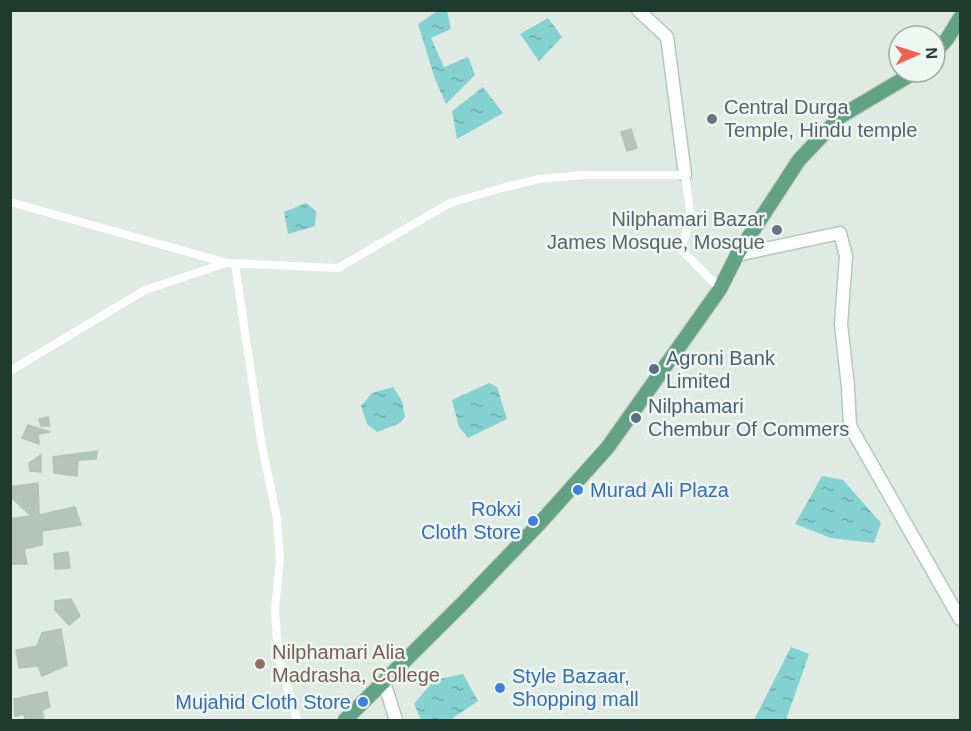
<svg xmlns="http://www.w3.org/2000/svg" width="971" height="731" viewBox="0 0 971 731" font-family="Arial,sans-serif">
<defs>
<pattern id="water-ripples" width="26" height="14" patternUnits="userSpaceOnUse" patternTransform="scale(1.5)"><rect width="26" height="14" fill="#83d2d1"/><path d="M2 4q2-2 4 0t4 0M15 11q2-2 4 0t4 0" fill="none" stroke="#6babaa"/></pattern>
</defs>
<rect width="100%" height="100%" fill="#deeae2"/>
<path fill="url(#water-ripples)" d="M439 10 447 11 451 29 431 38 444 67 468 57 475 75 446 104 435 79 418 24Z
M548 18 562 37 539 61 520 34Z
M483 87 503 113 457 139 452 111Z
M306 203 316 211 315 226 288 234 284 212Z
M489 383 497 387 507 419 468 438 459 427 452 400Z
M393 387 402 401 405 417 400 423 377 432 367 424 361 406 372 393Z
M822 476 843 480 881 523 874 543 831 538 795 524Z
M791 647 809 654 786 720H754Z
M463 674 478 701 450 720H421L414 704 434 680Z"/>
<path fill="#b3c5bb" stroke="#b0c3b8" stroke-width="1.5" d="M631 129 637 148 627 151 621 132Z
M48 417 50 426H41L39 419Z
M28 425 50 432 38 434 39 444 22 438Z
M97 451 96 459 78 460 77 476 54 473 53 457Z
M41 455V472L30 471 29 463Z
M38 483 39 515 75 507 81 525 42 531V545L24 549 27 564H10V519L31 516 10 496V487Z
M68 552 70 568 55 569 54 554Z
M71 599 80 616 69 625 55 610V601Z
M61 629 67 665 42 676 38 666 19 668 16 650 37 646 42 633Z
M47 692 50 707 42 710 44 720H25L24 714 15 716 14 699Z"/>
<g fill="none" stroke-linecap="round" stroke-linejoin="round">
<defs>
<path id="secondary" d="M638 10 667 37 685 175
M737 255 840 233 846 256 841 324 848 387 850 426 960 619
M384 682 396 720"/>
<path id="primary" d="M935 52 947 39 960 18
M345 720 461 605 539 524 608 447 720 289 737 255 799 160 841 116 915 72"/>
</defs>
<use href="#secondary" stroke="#b1cabd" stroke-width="15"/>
<use href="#primary" stroke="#bcc4c0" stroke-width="16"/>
<path stroke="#fff" stroke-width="8" d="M10 202 227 263 338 268 450 203 502 188 539 179 585 175H685L691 217 681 249 720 289
M235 264 261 441 277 519 280 560 275 609 278 656 297 720
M10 371 145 290 226 263"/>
<use href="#secondary" stroke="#fff" stroke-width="12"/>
<use href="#primary" stroke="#61a186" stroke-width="14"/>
</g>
<g fill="#6b7280" stroke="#eef7f1" stroke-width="2">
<circle cx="712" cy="119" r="6"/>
<circle cx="777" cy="230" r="6"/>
</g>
<g fill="#5c6f8a" stroke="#eef7f1" stroke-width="2">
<circle cx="654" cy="369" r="6"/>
<circle cx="636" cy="418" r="6"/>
</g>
<g fill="#3f7fe0" stroke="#eef7f1" stroke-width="2">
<circle cx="578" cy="490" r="6"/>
<circle cx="533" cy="521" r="6"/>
<circle cx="500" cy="688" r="6"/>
<circle cx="363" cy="702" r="6"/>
</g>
<circle fill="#8d6e63" stroke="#eef7f1" stroke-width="2" cx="260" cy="664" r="6"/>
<g text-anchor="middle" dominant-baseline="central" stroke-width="5" stroke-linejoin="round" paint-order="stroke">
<g font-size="20" fill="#5b616d" stroke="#eef7f1" text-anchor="start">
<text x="724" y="107">Central Durga<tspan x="724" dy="23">Temple, Hindu temple</tspan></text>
<text x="765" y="219" text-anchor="end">Nilphamari Bazar<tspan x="765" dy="23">James Mosque, Mosque</tspan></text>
</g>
<g font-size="20" fill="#4e5e75" stroke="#eef7f1" text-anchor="start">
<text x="666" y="358">Agroni Bank<tspan x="666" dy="23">Limited</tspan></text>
<text x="648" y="406">Nilphamari<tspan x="648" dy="23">Chembur Of Commers</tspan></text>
</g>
<g font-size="20" fill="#366cbe" stroke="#eef7f1" text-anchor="start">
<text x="590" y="490">Murad Ali Plaza</text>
<text x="521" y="509" text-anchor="end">Rokxi<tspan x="521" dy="23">Cloth Store</tspan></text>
<text x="512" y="676">Style Bazaar,<tspan x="512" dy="23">Shopping mall</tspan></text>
<text x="351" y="702" text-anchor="end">Mujahid Cloth Store</text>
</g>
<g font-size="20" fill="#785e54" stroke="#eef7f1" text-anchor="start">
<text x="272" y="652">Nilphamari Alia<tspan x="272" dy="23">Madrasha, College</tspan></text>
</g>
</g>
<rect width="971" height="731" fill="none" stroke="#1f3a2e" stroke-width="24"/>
<g transform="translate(917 54) rotate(87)"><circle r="28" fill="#eef7f1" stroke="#9baba3" stroke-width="1.5"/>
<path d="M0-4.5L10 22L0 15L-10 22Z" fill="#f65f50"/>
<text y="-9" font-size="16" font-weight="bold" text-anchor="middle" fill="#1f3a2e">N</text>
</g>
</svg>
